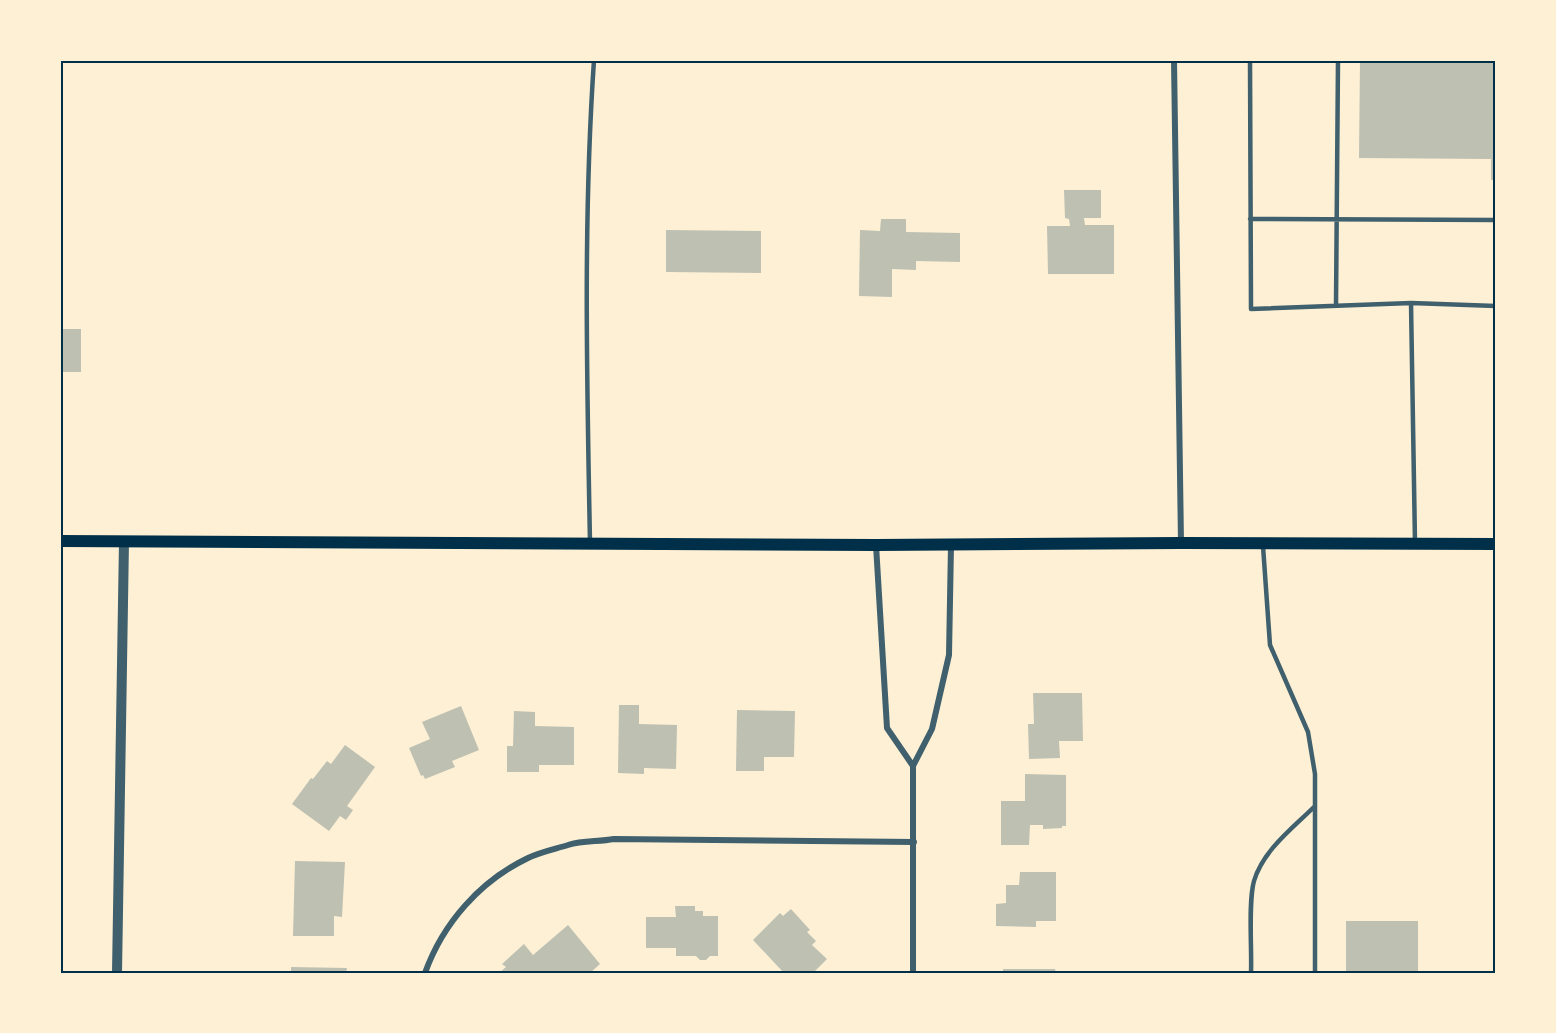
<svg xmlns="http://www.w3.org/2000/svg" width="1556" height="1033" viewBox="0 0 1556 1033" font-family="'DejaVu Sans',sans-serif">
<rect width="100%" height="100%" fill="#fdf0d5"/>
<path fill="#bec0b2" d="M1360 60H1496V180H1491V159L1359 158Z
M1064 190H1101V218H1084L1085 225H1114V274H1048L1047 226H1070L1069 219 1065 218Z
M881 219H906V232L960 233V262L916 261V270L892 269V297L859 296 860 230 880 231Z
M666 230 761 231V273L666 272Z
M60 329H81V372H60Z
M1033 693H1082L1083 741H1059L1060 758 1029 759 1028 724H1034Z
M619 705H639V724L677 725 676 769 644 768V774L618 773Z
M461 706 479 750 452 761 455 767 425 779 423 775 421 776 409 748 430 739 422 722Z
M737 710 795 711 794 757H764V771H736Z
M514 711 535 712V726L574 727V765H539V772H507V746H513Z
M345 745 375 767 347 806 353 810 346 820 340 816 329 831 292 804 311 778 313 779 327 761 331 764Z
M1025 774 1066 775V826H1062V828L1043 829V825H1030L1029 845H1001V801H1025Z
M295 861 345 862 342 917 334 916V936H293Z
M1020 872H1056V921H1036V927L996 926V904L1006 903V885H1019Z
M675 906H695V911H703V916H718V956H710L706 960H700L696 956H676V948H646V917H676Z
M791 909 810 930 807 932 816 941 812 945 827 959 813 973H784L753 940 780 913 783 916Z
M1346 921H1418V973H1346Z
M568 925 600 964 590 973H499L506 967 502 964 524 944 533 955Z
M291 967 347 968 346 973H291Z
M1003 969H1055L1056 973H1003Z"/>
<g fill="none" stroke-linecap="round" stroke-linejoin="round">
<path stroke="#3f606c" stroke-width="4.5" d="M1250 60 1251 309 1411 303 1496 306
M1250 219 1496 220
M1411 303 1415 543
M1336 305 1338 60
M590 543C587 382 583 221 594 60
M1263 546 1270 645 1308 732 1315 774V973
M1251 973C1252 949 1248 902 1254 881 1263 850 1294 827 1315 806"/>
<path stroke="#3f606c" stroke-width="6" d="M1174 60 1181 543
M876 545 887 728 913 766
M425 973C443 923 480 881 528 858 540 852 555 849 568 845 583 840 598 842 614 839L914 842
M913 973V766L932 729 949 655 951 545"/>
<path stroke="#3f606c" stroke-width="10" d="M117 973 124 541"/>
<path stroke="#003049" stroke-width="12" d="M60 541 876 545 1181 543 1496 544"/>
</g>
<rect width="1556" height="1033" fill="none" stroke="#fdf0d5" stroke-width="123"/>
<rect x="62" y="62" width="1432" height="910" fill="none" stroke="#003049" stroke-width="2"/>
</svg>
